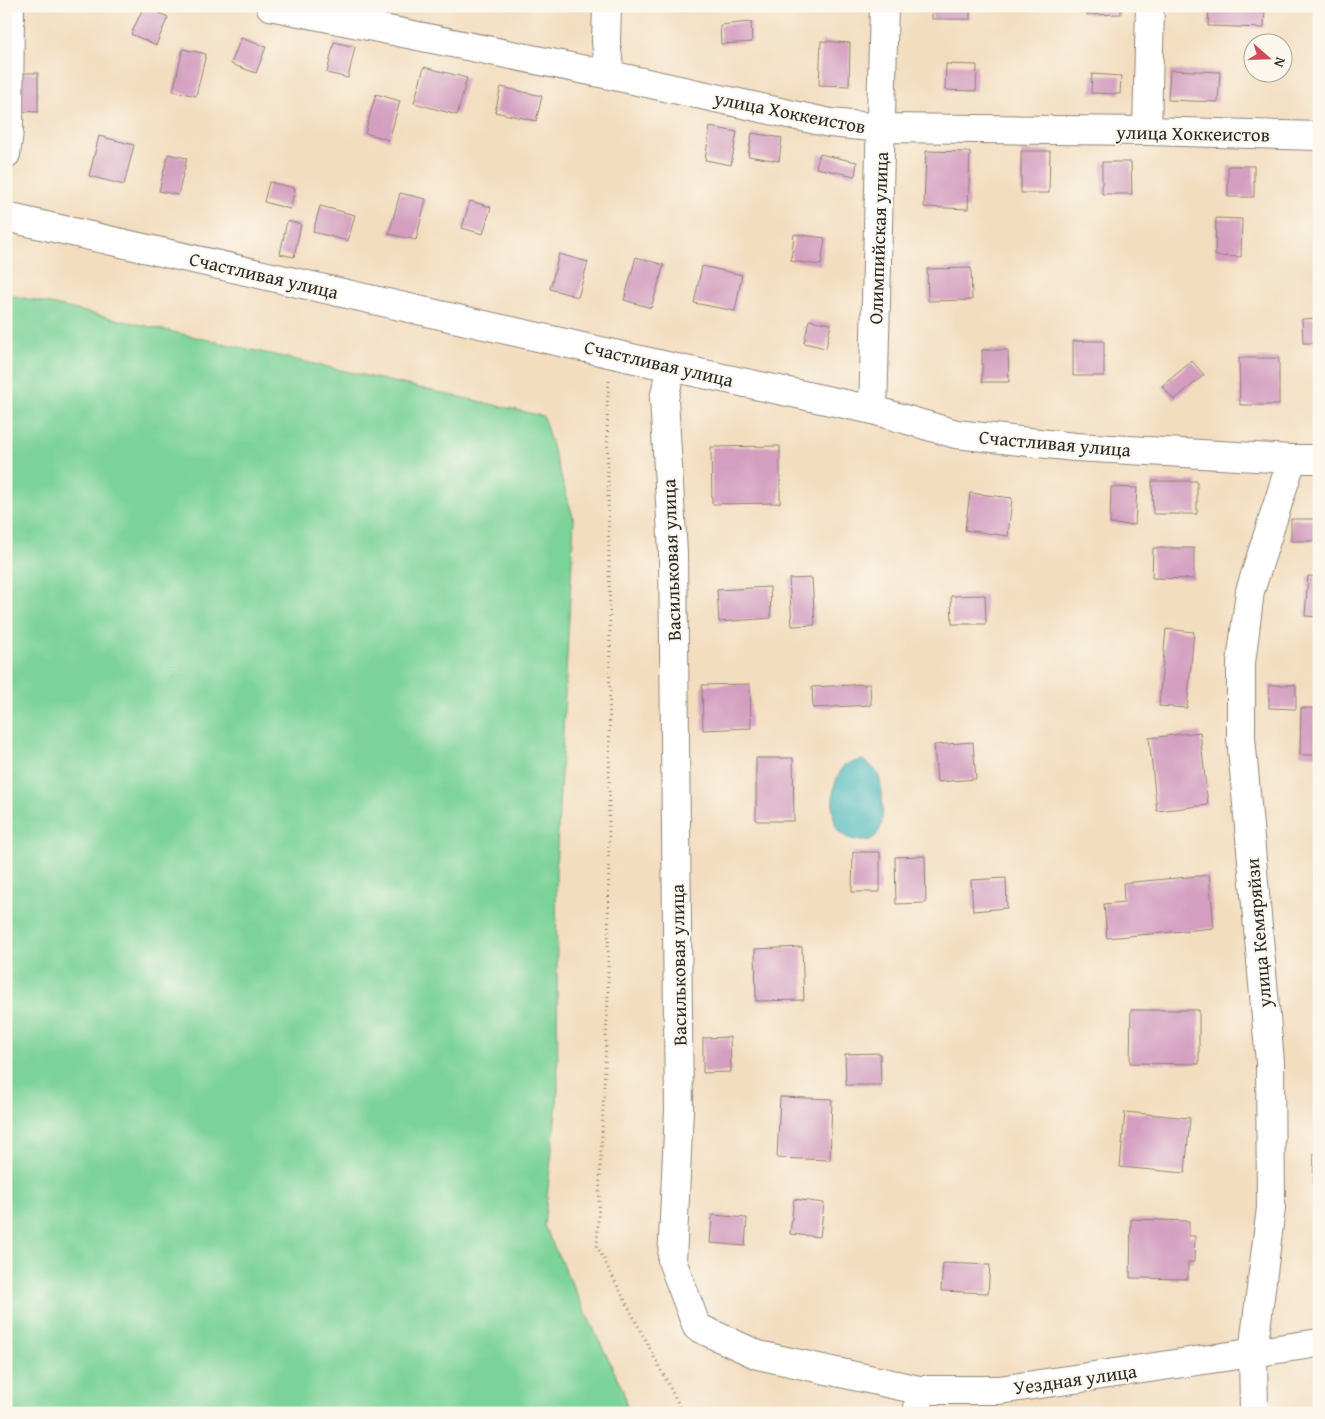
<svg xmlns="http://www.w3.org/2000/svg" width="1325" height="1419" viewBox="0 0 1325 1419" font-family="'Gentium Book Plus',serif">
<rect width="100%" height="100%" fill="#fbf7ec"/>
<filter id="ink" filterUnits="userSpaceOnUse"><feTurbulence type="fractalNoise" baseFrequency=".02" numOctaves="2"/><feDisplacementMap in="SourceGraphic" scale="10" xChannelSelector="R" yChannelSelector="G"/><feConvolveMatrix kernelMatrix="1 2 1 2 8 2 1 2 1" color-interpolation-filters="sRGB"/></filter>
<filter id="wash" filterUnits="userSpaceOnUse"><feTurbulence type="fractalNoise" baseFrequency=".0096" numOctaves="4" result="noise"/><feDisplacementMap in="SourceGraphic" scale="20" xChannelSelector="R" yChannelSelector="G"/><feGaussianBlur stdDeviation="1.12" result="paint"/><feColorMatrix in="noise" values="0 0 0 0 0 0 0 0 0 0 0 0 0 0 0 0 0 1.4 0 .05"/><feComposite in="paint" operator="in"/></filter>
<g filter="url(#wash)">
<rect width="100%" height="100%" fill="#f3ddbf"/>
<path fill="#7bd399" stroke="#537f62" d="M6 294 543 416 574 520 556 868 558 1092 544 1226 623 1390 628 1413H6Z"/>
<path fill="#48b7bd" stroke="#3a7174" d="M862 760C881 771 880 777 882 798 884 818 883 847 855 840 847 838 841 836 837 828 831 818 832 788 837 778 839 774 842 769 844 765Z"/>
<g id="blocks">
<path fill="#d39ec0" d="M144 6 168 17 156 45 131 34Z
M651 6H679V8L651 9Z
M932 6H970V19H932Z
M1087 6H1121V14L1087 15Z
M1209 6H1265L1264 28 1208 26Z
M751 22 752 42 721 44 720 25Z
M241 38 266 47 256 73 231 64Z
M821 41 850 43 849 86 819 85Z
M334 42 355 47 348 78 327 73Z
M183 49 206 54 196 96 173 91Z
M946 64 977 65 976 91 945 90Z
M424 67 467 78 457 115 414 103Z
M1170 70 1220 72 1218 102 1168 100Z
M20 73H38V112L20 111Z
M1092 74 1121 76 1120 94 1091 93Z
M501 87 542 96 536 121 495 112Z
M376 94 400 101 389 140 365 133Z
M710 127 737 132 731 165 705 160Z
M752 133 782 138 779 161 748 156Z
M99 136 134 145 124 185 89 176Z
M926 151 970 152 968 209 924 207Z
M1021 151H1050L1049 193H1021Z
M168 154 187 158 178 195 159 191Z
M819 154 857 162 855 176 816 168Z
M1102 162H1131L1132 194H1102Z
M1228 166H1254V197H1228Z
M269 182 295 188 290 209 264 202Z
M400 193 426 199 416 240 389 234Z
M470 201 491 207 483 234 462 228Z
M320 206 355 215 348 241 313 232Z
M1216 218 1242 219 1241 257 1215 256Z
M287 221 301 224 294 257 280 254Z
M794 234 825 238 821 265 791 261Z
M559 254 588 262 578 297 550 289Z
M636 257 664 265 651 308 624 300Z
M702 266 742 275 735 311 694 303Z
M971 268 972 300 928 301 927 269Z
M1319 318V343H1303L1302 319Z
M809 320 831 324 826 348 804 343Z
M1073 341H1104V376H1073Z
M982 350H1008L1009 382H982Z
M1239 358H1279V405H1240Z
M1192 361 1204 375 1174 400 1162 386Z
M780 446V503L712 504 711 447Z
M1152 481H1197V514H1153Z
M1111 487 1137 488 1135 525 1110 524Z
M970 493 1012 498 1008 536 965 530Z
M1291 519H1319V541H1291Z
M1153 548H1194V579L1152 578Z
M1308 576 1319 577V617L1305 616Z
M812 578 815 625 792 626 789 579Z
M770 587 771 618 719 622 717 590Z
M985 595 986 624H952L951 596Z
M1166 629 1194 632 1187 708 1159 706Z
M750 684 751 728 703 730 702 685Z
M870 684 871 705 813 708 812 687Z
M1269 685H1296V709L1269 708Z
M1301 708H1319V755H1300Z
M1200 732 1208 805 1157 811 1149 738Z
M973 742 976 779 937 782 934 745Z
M756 758H793L794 821H756Z
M853 852H880V892H852Z
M925 856 926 903 896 904 895 857Z
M1314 874H1319V906H1315Z
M1209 875 1214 928 1107 938 1104 904 1124 902 1123 883Z
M1006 878 1007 908 973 911 971 880Z
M802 947 804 1000 756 1001 755 949Z
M1131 1010H1199V1064L1130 1063Z
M730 1037 731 1072 703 1073V1038Z
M880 1053 881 1085H846L845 1054Z
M780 1097 832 1099 830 1160 777 1158Z
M1125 1112 1190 1118 1185 1173 1120 1167Z
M1314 1153H1319V1198H1313Z
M794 1199 824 1203 820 1237 790 1234Z
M712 1215 747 1218 745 1246 710 1243Z
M1131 1219 1189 1221V1236H1195L1194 1262H1188V1279L1130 1278Z
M943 1263 990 1265 988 1293 941 1291Z"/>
</g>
</g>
<g filter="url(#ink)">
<use href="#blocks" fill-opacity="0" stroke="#8f8475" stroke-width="1"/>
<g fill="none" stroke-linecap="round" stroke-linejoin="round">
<defs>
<path id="minor" d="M270 6 610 75 830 123 882 128 1147 131 1319 136
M607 6 606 42 610 75
M1147 131 1150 6
M6 154 9 131 10 6
M6 217 671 367 873 410 956 434 1075 447 1292 459H1319
M671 367 664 399 673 553 679 1110 672 1261 697 1327 758 1355 919 1390
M873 410 884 6
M918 1413 919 1390H999L1319 1343
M1254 1413 1253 1353 1271 1208 1270 1062 1241 737V663L1250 591 1292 459"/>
</defs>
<use href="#minor" stroke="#8f8475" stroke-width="30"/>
<path stroke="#8f8475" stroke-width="3" stroke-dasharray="1 4" stroke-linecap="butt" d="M609 381 607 407 610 631 608 995 597 1246 683 1413"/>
<use href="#minor" stroke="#fff" stroke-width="28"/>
</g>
</g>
<g text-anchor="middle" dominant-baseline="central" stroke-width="4" stroke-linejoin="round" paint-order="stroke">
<g font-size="19" fill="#2b2b2b" stroke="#fbf7ec">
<text transform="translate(790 112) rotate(11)">улица Хоккеистов</text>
<text transform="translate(1193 133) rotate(1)">улица Хоккеистов</text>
<text transform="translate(878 238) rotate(-88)">Олимпийская улица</text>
<text transform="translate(264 275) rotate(13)">Счастливая улица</text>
<text transform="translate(659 363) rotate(13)">Счастливая улица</text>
<text transform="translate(1055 443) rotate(5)">Счастливая улица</text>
<text transform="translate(671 560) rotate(-92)">Васильковая улица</text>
<text transform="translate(1258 933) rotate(-95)">улица Кемяряйзи</text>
<text transform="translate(678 965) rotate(-91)">Васильковая улица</text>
<text transform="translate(1075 1379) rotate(-8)">Уездная улица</text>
</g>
</g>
<rect width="1325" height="1419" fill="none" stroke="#fbf7ec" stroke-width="25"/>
<g transform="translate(1268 58) rotate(110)"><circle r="24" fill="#fbf7ec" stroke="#a8a59f"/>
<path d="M0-4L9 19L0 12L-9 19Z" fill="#d1495b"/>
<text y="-8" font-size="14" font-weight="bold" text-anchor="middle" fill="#2b2b2b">N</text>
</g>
</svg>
